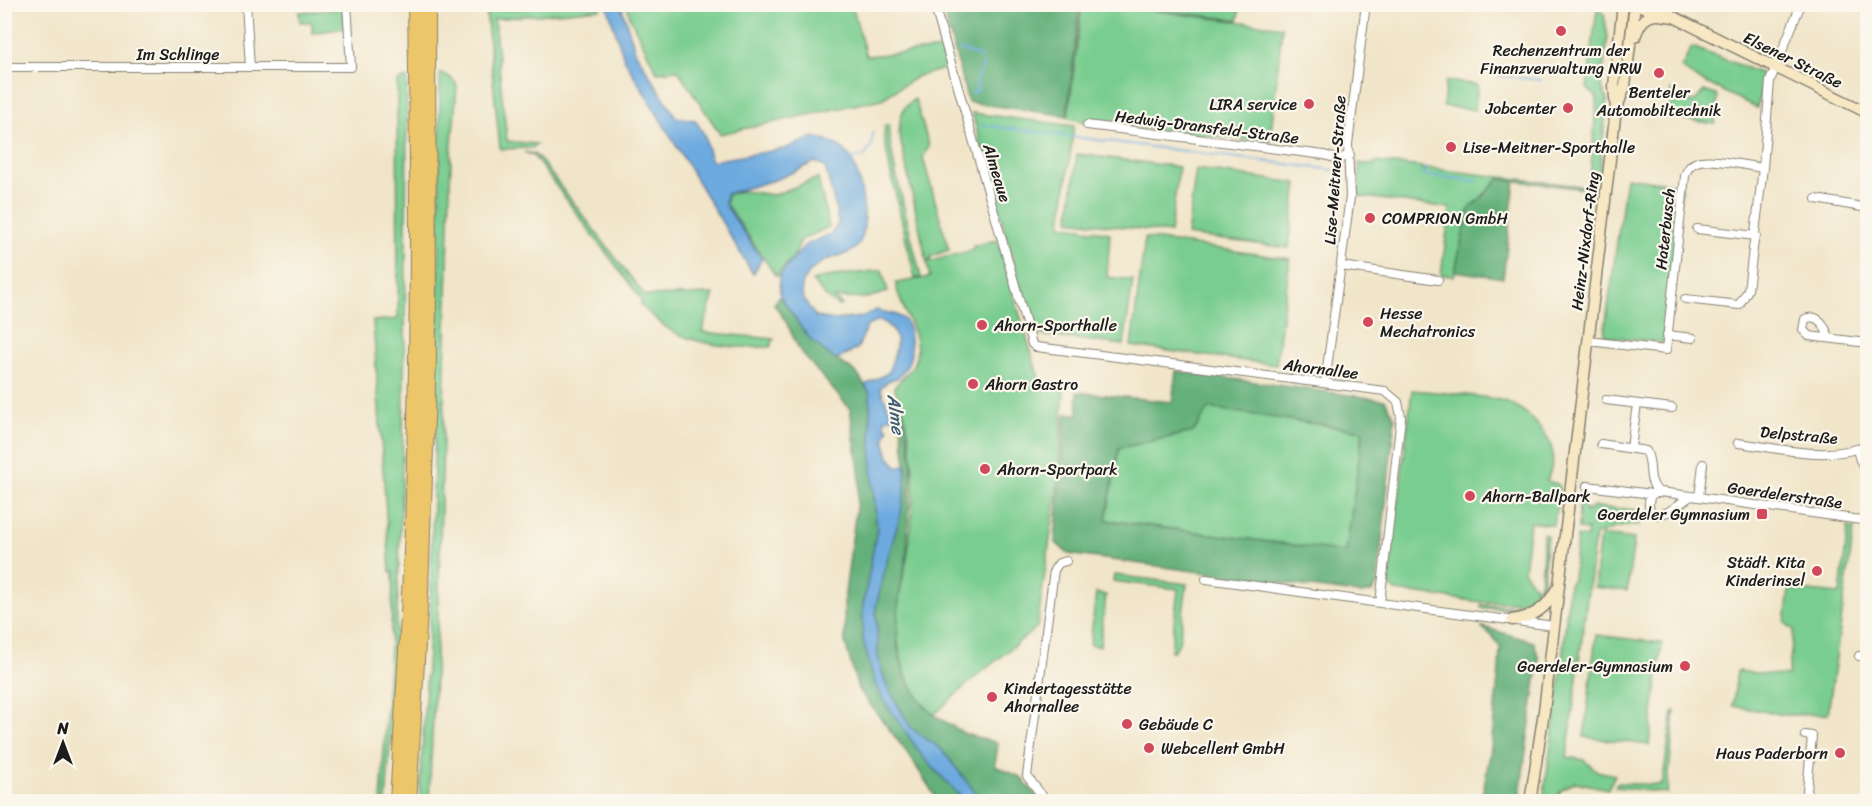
<svg xmlns="http://www.w3.org/2000/svg" width="1872" height="806" viewBox="0 0 1872 806" font-family="Sriracha,sans-serif">
<rect width="100%" height="100%" fill="#fbf7ec"/>
<filter id="ink" filterUnits="userSpaceOnUse"><feTurbulence type="fractalNoise" baseFrequency=".0167" numOctaves="2"/><feDisplacementMap in="SourceGraphic" scale="12" xChannelSelector="R" yChannelSelector="G"/><feConvolveMatrix kernelMatrix="1 2 1 2 8 2 1 2 1" color-interpolation-filters="sRGB"/></filter>
<filter id="wash" filterUnits="userSpaceOnUse"><feTurbulence type="fractalNoise" baseFrequency=".008" numOctaves="4" result="noise"/><feDisplacementMap in="SourceGraphic" scale="24" xChannelSelector="R" yChannelSelector="G"/><feGaussianBlur stdDeviation="1.35" result="paint"/><feColorMatrix in="noise" values="0 0 0 0 0 0 0 0 0 0 0 0 0 0 0 0 0 1.4 0 .05"/><feComposite in="paint" operator="in"/></filter>
<g filter="url(#wash)">
<rect width="100%" height="100%" fill="#f1e5c9"/>
<path fill="#7acd90" stroke="#4b7456" stroke-width="1.5" d="M560 4 600 5V9L494 19 507 141 537 144 532 148 500 149 486 11Z
M627 5H852L866 56 943 49 947 62 945 69 918 76 882 99 720 134 678 70 657 72 630 18Z
M1082 5H1109L1282 27 1270 143 1086 122 1068 118Z
M1121 5 1240 4V5L1238 20Z
M343 9 344 28 312 33V22H300L299 12Z
M1597 9 1604 14 1608 38 1601 84 1607 99 1599 181 1590 178 1597 98 1587 88Z
M1692 47 1765 75 1757 108 1696 78 1681 68Z
M440 73C448 75 454 78 457 86L451 155 438 616 429 801 419 802 430 616 439 272Z
M407 78C406 319 404 561 386 801L381 802 392 612 393 572H390L373 321 398 319 397 81Z
M1446 81 1478 85 1475 110 1443 106Z
M1671 91C1678 99 1683 105 1695 101L1704 91 1718 96 1715 124 1660 116 1673 102Z
M915 99 929 146 923 158 949 250 932 256 928 262 973 250V246L997 240 1042 388 1064 390 1057 491 1037 627 965 686 934 715C899 683 894 642 899 598 901 583 906 568 908 553 915 498 918 438 894 387 900 380 909 373 913 365 927 339 898 309 896 283L930 277 899 133C900 117 901 107 915 99Z
M972 113 1074 126 1061 225 1110 233 1107 277 1133 280 1124 345 1034 334Z
M885 125H889V136L895 170 921 278H915L890 170 884 137Z
M524 152 534 154 542 162 645 296 714 294 702 332 774 339 770 347C739 348 708 347 678 334 665 329 652 315 641 306V299L538 162 533 155Z
M1077 154 1179 167 1170 233 1069 220Z
M1375 162 1422 167V170H1426L1427 168 1596 188V190L1499 179 1468 211 1454 276 1441 275 1450 208 1358 196 1359 163 1374 165Z
M1196 169 1297 183 1289 248 1187 235Z
M1626 177 1682 185 1663 343 1604 336Z
M818 178 829 227 801 240 794 256 776 276 726 204 727 195 742 191 774 195Z
M1145 238 1290 259 1276 365 1131 346Z
M882 270 888 292 867 298H834L842 305 838 306 825 296 812 281 826 277Z
M1412 390C1441 393 1472 394 1500 400 1522 404 1550 432 1553 454 1554 463 1550 473 1547 481L1558 484 1560 493 1553 525 1530 522 1524 571 1531 582 1536 586 1533 595 1522 602H1481L1396 591 1388 585Z
M1209 408 1363 431 1346 552 1106 520 1119 448 1193 432Z
M1580 484 1583 485 1585 512 1594 507 1636 510 1641 515 1640 524 1618 527 1595 535 1567 757 1584 760 1597 771 1615 775 1608 789 1575 782 1560 791 1558 801H1543L1561 672 1569 584 1573 580 1577 536 1587 537 1588 530 1578 529Z
M1848 527 1854 528 1828 714 1785 715 1733 706 1737 671 1788 676 1794 630 1785 623 1789 589 1840 594Z
M1543 534 1547 535 1541 600 1527 609 1481 608V605C1493 605 1514 608 1525 604 1546 597 1542 553 1543 534Z
M1600 535 1634 539 1627 591 1594 587Z
M1114 575 1187 584 1179 643 1174 651H1171L1178 589 1113 581Z
M1096 593 1106 595 1100 646 1090 645Z
M1596 635 1662 643 1649 745 1584 737Z
M1675 711 1667 793 1615 787 1617 783 1662 785 1673 712Z
M1302 796 1430 801 1304 802Z"/>
<path fill="#63b07a" stroke="#40664b" stroke-width="1.5" fill-rule="evenodd" d="M942 5H1080L1067 116 968 102Z
M1499 179 1515 181 1503 278 1455 271 1468 211Z
M780 296 812 341 836 360 856 372 870 393 872 470 877 529 863 606V640L876 687 923 757 957 792 960 801H938L909 755 858 689 845 642 844 601 860 478 850 409 800 351 785 320 774 304Z
M1176 371 1385 400 1395 418 1377 585 1372 592 1362 594 1068 554 1055 542 1065 414H1078L1077 392 1172 402ZM1209 408 1363 431 1346 552 1106 520 1119 448 1193 432Z
M902 405 912 459 907 552 899 598 897 643 905 677 924 706 934 715 965 734 998 743 995 766 1021 777 1041 801H982L941 749 911 728 886 684 878 657 876 606 905 489 906 464 900 418Z
M1480 626 1534 642 1539 659 1519 801H1481L1491 749 1499 669 1500 647 1491 635Z"/>
<path fill="#6daadf" stroke="#44637e" stroke-width="1.5" d="M607 5H621L636 53 676 117 695 120 704 134 711 161 784 149 814 137C825 140 840 144 847 153 860 169 870 224 860 242 854 255 841 254 829 259 817 263 799 279 802 293 803 301 811 310 816 317L835 320 862 317 876 310 897 315 904 319 909 328 911 355 907 366 899 377 888 381 880 388 890 410 897 412 898 416 885 419V427L889 428 885 437V443L889 457 898 467 906 464 905 489 901 513 887 560 876 606 878 657 886 684 911 728 941 749 982 801H965L923 757 885 702 876 687 863 640V606L877 529 872 470 870 393 865 385 888 373C896 351 905 332 879 320L867 326 858 348 836 360 812 341 803 330 780 296 779 276 805 245 831 234 838 224 836 209 825 167 815 162 778 179 726 194 725 204 762 259 753 274 624 59Z"/>
<g fill="none" stroke-linecap="round" stroke-linejoin="round">
<path stroke="#6daadf" stroke-width="2" d="M959 51 963 50 982 58
M1497 75 1541 80
M972 93 977 91V77L984 63
M982 125 1340 171
M850 159 864 157 871 147 873 132
M1425 168 1424 175 1477 181"/>
</g>
</g>
<g filter="url(#ink)">
<g fill="none" stroke-linecap="round" stroke-linejoin="round">
<defs>
<path id="street" d="M246 4 250 67
M934 4 1032 344 1036 347 1077 352 1385 391 1398 402 1401 417 1380 603 1554 626
M1865 4 1868 6
M4 67H351L347 4
M1087 125 1324 155 1338 159 1350 155
M1816 199 1868 208
M1697 229 1756 236
M1341 266 1438 280
M1685 299 1739 305 1748 290 1763 168 1770 81 1801 4
M1667 335 1693 338
M1829 338C1825 326 1819 313 1805 319L1803 330 1809 336 1868 343
M1588 341 1666 350 1685 176C1687 169 1690 164 1697 162 1709 157 1748 166 1763 168
M1325 383 1350 197 1348 144 1366 4
M1606 400 1672 408
M1738 443C1779 448 1829 462 1868 445
M1601 444 1646 451C1654 466 1645 478 1659 493
M1631 448 1637 404
M1857 450 1860 460 1868 474
M1587 486 1652 494 1660 492 1691 496 1868 521
M1652 494C1648 500 1648 506 1651 512L1658 515 1668 512 1691 496
M1699 497 1703 464
M1206 579 1380 603
M1866 596H1868
M1859 656 1868 657
M1805 735 1812 736 1806 802
M1047 802 1027 776 1054 570 1059 563 1066 561"/>
<path id="secondary" d="M1637 4 1659 15 1674 17 1696 28 1868 113
M1655 4 1670 12
M1635 37C1639 25 1644 15 1658 15
M1618 105 1625 86 1635 4
M1512 620C1533 617 1546 609 1556 590
M1530 802 1544 711 1616 109 1614 86 1623 4"/>
<path id="highway" d="M397 802C403 701 410 599 413 498 418 334 418 169 415 4
M409 802 421 592 429 359 428 4"/>
</defs>
<use href="#street" stroke="#868072" stroke-width="10"/>
<use href="#secondary" stroke="#868072" stroke-width="13"/>
<use href="#highway" stroke="#868072" stroke-width="16"/>
<use href="#street" stroke="#fff" stroke-width="8"/>
<use href="#secondary" stroke="#f7e8c3" stroke-width="10"/>
<use href="#highway" stroke="#ecc669" stroke-width="14"/>
</g>
</g>
<g fill="#d1495b" stroke="#fbf7ec" stroke-width="2">
<circle cx="1561" cy="31" r="6"/>
<circle cx="1659" cy="73" r="6"/>
<circle cx="1309" cy="104" r="6"/>
<circle cx="1568" cy="108" r="6"/>
<circle cx="1451" cy="147" r="6"/>
<circle cx="1370" cy="218" r="6"/>
<circle cx="1368" cy="322" r="6"/>
<circle cx="982" cy="325" r="6"/>
<circle cx="973" cy="384" r="6"/>
<circle cx="985" cy="469" r="6"/>
<circle cx="1470" cy="496" r="6"/>
<rect x="1756" y="508" width="12" height="12" rx="3"/>
<circle cx="1817" cy="571" r="6"/>
<circle cx="1685" cy="666" r="6"/>
<circle cx="992" cy="697" r="6"/>
<circle cx="1127" cy="724" r="6"/>
<circle cx="1149" cy="748" r="6"/>
<circle cx="1840" cy="753" r="6"/>
</g>
<g text-anchor="middle" dominant-baseline="central" stroke-width="4.5" stroke-linejoin="round" paint-order="stroke">
<g font-size="16" fill="#1c1c1c" stroke="#fbf7ec" text-anchor="start">
<text x="1561" y="50" text-anchor="middle">Rechenzentrum der<tspan x="1561" dy="18">Finanzverwaltung NRW</tspan></text>
<text x="1659" y="92" text-anchor="middle">Benteler<tspan x="1659" dy="18">Automobiltechnik</tspan></text>
<text x="1297" y="104" text-anchor="end">LIRA service</text>
<text x="1556" y="108" text-anchor="end">Jobcenter</text>
<text x="1463" y="147">Lise-Meitner-Sporthalle</text>
<text x="1382" y="218">COMPRION GmbH</text>
<text x="1380" y="313">Hesse<tspan x="1380" dy="18">Mechatronics</tspan></text>
<text x="994" y="325">Ahorn-Sporthalle</text>
<text x="985" y="384">Ahorn Gastro</text>
<text x="997" y="469">Ahorn-Sportpark</text>
<text x="1482" y="496">Ahorn-Ballpark</text>
<text x="1750" y="514" text-anchor="end">Goerdeler Gymnasium</text>
<text x="1805" y="562" text-anchor="end">Städt. Kita<tspan x="1805" dy="18">Kinderinsel</tspan></text>
<text x="1673" y="666" text-anchor="end">Goerdeler-Gymnasium</text>
<text x="1004" y="688">Kindertagesstätte<tspan x="1004" dy="18">Ahornallee</tspan></text>
<text x="1139" y="724">Gebäude C</text>
<text x="1161" y="748">Webcellent GmbH</text>
<text x="1828" y="753" text-anchor="end">Haus Paderborn</text>
</g>
<g font-size="16" fill="#1c1c1c" stroke="#fbf7ec">
<text x="178" y="54">Im Schlinge</text>
<text transform="translate(1793 60) rotate(26)">Elsener Straße</text>
<text transform="translate(1207 127) rotate(7)">Hedwig-Dransfeld-Straße</text>
<text transform="translate(1335 170) rotate(-86)">Lise-Meitner-Straße</text>
<text transform="translate(997 173) rotate(73)">Almeaue</text>
<text transform="translate(1665 229) rotate(-84)">Haterbusch</text>
<text transform="translate(1585 241) rotate(-83)">Heinz-Nixdorf-Ring</text>
<text transform="translate(1321 369) rotate(7)">Ahornallee</text>
<text transform="translate(1799 435) rotate(5)">Delpstraße</text>
<text transform="translate(1785 495) rotate(8)">Goerdelerstraße</text>
</g>
<g font-size="18" font-style="italic" fill="#405c74" stroke="#fbf7ec">
<text transform="translate(896 414) rotate(83)">Alme</text>
</g>
</g>
<rect width="1872" height="806" fill="none" stroke="#fbf7ec" stroke-width="24"/>
<g transform="translate(63 743)" stroke="#fbf7ec" stroke-width="4.5" paint-order="stroke">
<path d="M0-4.5L10 22L0 15L-10 22Z" fill="#1c1c1c"/>
<text y="-9" font-size="16" font-weight="bold" text-anchor="middle" fill="#1c1c1c">N</text>
</g>
</svg>
